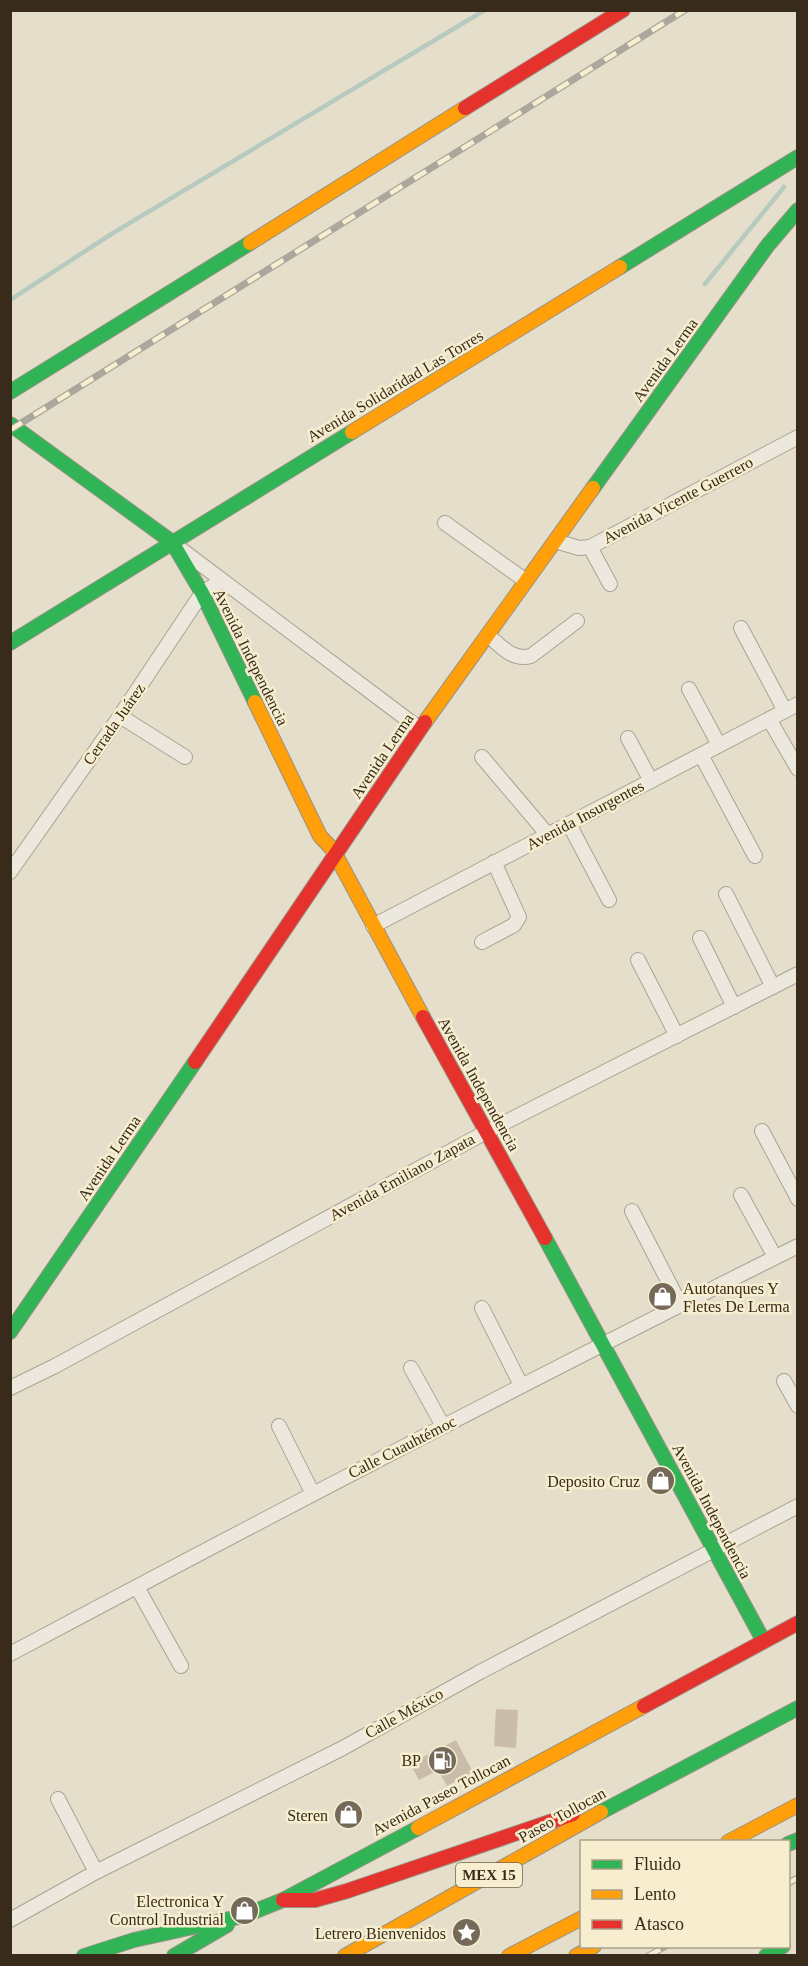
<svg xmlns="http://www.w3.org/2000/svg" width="808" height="1966" viewBox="0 0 808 1966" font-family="Georgia,serif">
<rect width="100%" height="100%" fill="#e5deca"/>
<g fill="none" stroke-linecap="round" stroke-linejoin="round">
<path stroke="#b7cabf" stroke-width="4.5" d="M705 284 784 187
M10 300 113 233 485 10"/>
</g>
<path fill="#c9bcab" d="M496 1709 518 1710 516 1748 494 1746Z
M456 1740 473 1772 447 1786 438 1770 419 1780 410 1764Z"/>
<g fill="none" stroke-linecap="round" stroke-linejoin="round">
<defs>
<path id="street" d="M445 523 526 581
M555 541 579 548 590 547 798 437
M178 547 420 729
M590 547 610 584
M741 628 785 711
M488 635C501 646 512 661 531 656L577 621
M689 689 719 745
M120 716 185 757
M769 719 798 769
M628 738 651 781
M701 755 755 856
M482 757 548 835
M569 824 609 900
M10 872 120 716 202 593 221 581
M726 894 773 987
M373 926 798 704
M700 938 734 1007
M482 942 514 925 519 917 494 862
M638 960 677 1036
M762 1131 798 1199
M741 1195 775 1257
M632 1211 680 1304
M482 1308 521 1385
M411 1368 443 1426
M784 1381 798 1406
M10 1388 55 1366 486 1132 798 974
M279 1426 313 1494
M137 1587 181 1666
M10 1654C271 1515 533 1378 798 1246
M58 1799 96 1872
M10 1920 96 1872 341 1749 480 1672 798 1506"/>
<path id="fast" d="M620 267 798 157
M10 392 250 243
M10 424 172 542 202 593 255 702
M593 488 768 245 798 210
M10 643 352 432
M545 1238 763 1640
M10 1332 195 1062
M601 1812 798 1708
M788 1844 798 1840
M84 1956 134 1940 243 1916 283 1900 418 1828
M174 1956 227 1925
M766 1956 783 1946"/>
<path id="slow" d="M250 243 465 108
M352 432 620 267
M255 702 320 836 333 850 423 1017
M425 722 593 488
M418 1828 644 1706
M728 1842 798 1805
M345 1956 601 1812
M509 1956 582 1918
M576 1956 594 1946"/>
<path id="jam" d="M465 108 623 10
M423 1017 545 1238
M195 1062 425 722
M644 1706 798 1623
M283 1900H315L347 1891 573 1814"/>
</defs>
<use href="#street" stroke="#aaa294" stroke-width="16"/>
<use href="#fast" stroke="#999284" stroke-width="16"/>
<use href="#slow" stroke="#999284" stroke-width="16"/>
<use href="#jam" stroke="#999284" stroke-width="16"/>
<use href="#street" stroke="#ece8dd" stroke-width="14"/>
<use href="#fast" stroke="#30b455" stroke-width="14"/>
<use href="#slow" stroke="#ff9f0a" stroke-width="14"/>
<use href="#jam" stroke="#e5322d" stroke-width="14"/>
<defs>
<path id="rail" d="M10 430 685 10
M788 1883 798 1878
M648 1956 666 1946"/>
</defs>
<use href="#rail" stroke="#aba79d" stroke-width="7"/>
<use href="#rail" stroke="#f7eecf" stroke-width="4.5" stroke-dasharray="14" stroke-linecap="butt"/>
</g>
<defs>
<symbol id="shop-disc" viewBox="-11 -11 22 22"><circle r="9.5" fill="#756a59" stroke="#f7eecf"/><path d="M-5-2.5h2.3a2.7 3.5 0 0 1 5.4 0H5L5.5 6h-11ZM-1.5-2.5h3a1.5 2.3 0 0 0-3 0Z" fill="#fff"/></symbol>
<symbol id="fuel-disc" viewBox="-11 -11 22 22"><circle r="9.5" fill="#756a59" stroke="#f7eecf"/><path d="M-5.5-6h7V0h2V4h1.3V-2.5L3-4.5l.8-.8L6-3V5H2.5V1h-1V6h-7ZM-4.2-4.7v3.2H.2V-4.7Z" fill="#fff"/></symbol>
<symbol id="sight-disc" viewBox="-11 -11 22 22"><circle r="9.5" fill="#756a59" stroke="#f7eecf"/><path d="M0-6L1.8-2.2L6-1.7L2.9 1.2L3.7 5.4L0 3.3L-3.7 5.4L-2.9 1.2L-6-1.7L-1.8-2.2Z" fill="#fff"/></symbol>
</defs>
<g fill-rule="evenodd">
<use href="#shop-disc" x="646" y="1280" width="33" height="33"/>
<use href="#shop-disc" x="644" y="1464" width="33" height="33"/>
<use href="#fuel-disc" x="426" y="1744" width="33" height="33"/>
<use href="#shop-disc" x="332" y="1798" width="33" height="33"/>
<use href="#shop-disc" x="228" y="1894" width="33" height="33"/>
<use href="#sight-disc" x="450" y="1916" width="33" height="33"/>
</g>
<g text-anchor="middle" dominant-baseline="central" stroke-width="5" stroke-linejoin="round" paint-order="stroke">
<rect fill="#f7eecf" stroke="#716652" stroke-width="1.5" x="456" y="1863" width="66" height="24" rx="4.5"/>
<g font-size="15" font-weight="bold" fill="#382b1c">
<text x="489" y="1875">MEX 15</text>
</g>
<g font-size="16" fill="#382b1c" stroke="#f7eecf">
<text transform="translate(665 360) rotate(-54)">Avenida Lerma</text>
<text transform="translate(395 386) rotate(-31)">Avenida Solidaridad Las Torres</text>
<text transform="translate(678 500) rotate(-28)">Avenida Vicente Guerrero</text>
<text transform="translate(251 657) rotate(64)">Avenida Independencia</text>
<text transform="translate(114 724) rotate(-55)">Cerrada Juárez</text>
<text transform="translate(382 756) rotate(-56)">Avenida Lerma</text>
<text transform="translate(585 815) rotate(-28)">Avenida Insurgentes</text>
<text transform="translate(479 1084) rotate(61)">Avenida Independencia</text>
<text transform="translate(109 1158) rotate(-56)">Avenida Lerma</text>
<text transform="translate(402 1177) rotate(-29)">Avenida Emiliano Zapata</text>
<text transform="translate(402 1447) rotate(-27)">Calle Cuauhtémoc</text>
<text transform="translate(712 1511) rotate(62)">Avenida Independencia</text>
<text transform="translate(404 1713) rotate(-29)">Calle México</text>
<text transform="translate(441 1795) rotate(-28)">Avenida Paseo Tollocan</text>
<text transform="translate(562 1815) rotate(-29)">Paseo Tollocan</text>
</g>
<g font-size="16" fill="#382b1c" stroke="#f7eecf" text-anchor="end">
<text x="683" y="1288" text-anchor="start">Autotanques Y<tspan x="683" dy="18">Fletes De Lerma</tspan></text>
<text x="640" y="1481">Deposito Cruz</text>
<text x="421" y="1760">BP</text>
<text x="328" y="1815">Steren</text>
<text x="224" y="1901">Electronica Y<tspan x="224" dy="18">Control Industrial</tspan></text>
<text x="446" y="1933">Letrero Bienvenidos</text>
</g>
</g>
<rect width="808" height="1966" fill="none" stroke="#382b1c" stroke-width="24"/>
<rect x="580" y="1840" width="210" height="108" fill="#f7eecf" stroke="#aba087" stroke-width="1.5"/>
<rect x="592" y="1860" width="30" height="9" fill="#30b455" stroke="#aba087" stroke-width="1.5"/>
<text x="634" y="1870" font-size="18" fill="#382b1c">Fluido</text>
<rect x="592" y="1890" width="30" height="9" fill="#ff9f0a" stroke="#aba087" stroke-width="1.5"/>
<text x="634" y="1900" font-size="18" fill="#382b1c">Lento</text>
<rect x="592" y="1920" width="30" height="9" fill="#e5322d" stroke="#aba087" stroke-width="1.5"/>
<text x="634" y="1930" font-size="18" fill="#382b1c">Atasco</text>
</svg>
